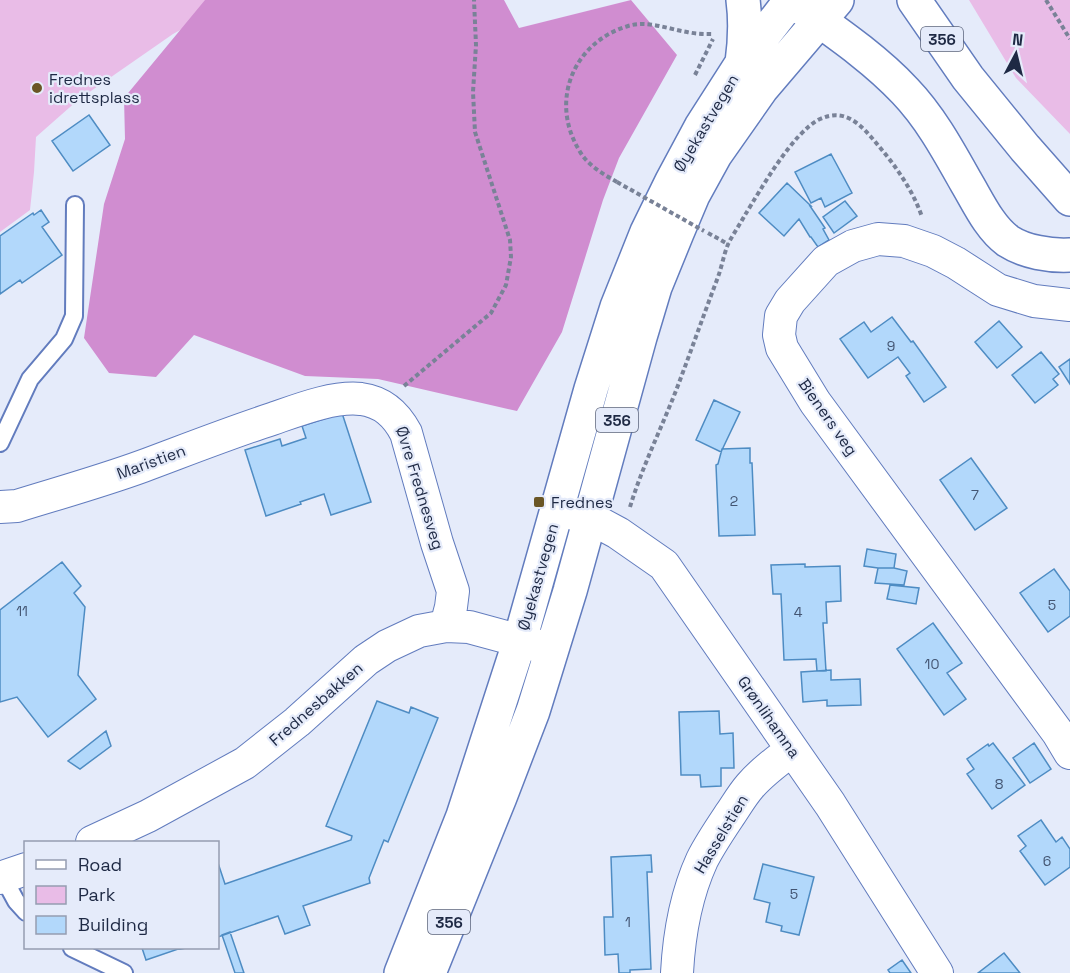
<svg xmlns="http://www.w3.org/2000/svg" width="1070" height="973" viewBox="0 0 1070 973" font-family="'Space Grotesk',sans-serif">
<rect width="100%" height="100%" fill="#e5ebfa"/>
<path fill="#e9bce7" d="M0 0H250L204 17 173 34 78 100 36 137 34 172 30 210 0 232Z
M969 0H1070V134L1016 78Z"/>
<path fill="#d08dd0" d="M205 0H504L519 28 631 0 677 55 619 158 603 200 562 332 517 411 378 379 305 376 194 335 156 377 109 373 84 338 104 204 125 139 124 98Z"/>
<path fill="#b2d8fb" stroke="#4e8cc3" stroke-width="1.5" d="M89 115 110 145 73 171 52 141Z
M831 154 852 193 825 207 821 198 811 203 795 172Z
M787 183 811 206H810L825 228 823 229 829 240 818 247 811 237H810L799 219 784 236 759 213Z
M845 201 857 216 834 233 823 217Z
M41 210 49 222 42 227 62 255 22 283 20 280 0 294V236L33 213 34 215Z
M892 317 911 342 913 341 946 387 924 402 906 376 910 373 898 357 868 378 840 339 864 322 871 332Z
M999 321 1022 347 997 368 975 342Z
M1041 352 1059 374 1053 379 1058 385 1035 403 1012 375Z
M1070 359V384L1059 367Z
M714 400 740 412 721 452 696 440Z
M342 413 371 502 331 515 324 494 300 502 301 504 266 516 245 450 280 439 282 446 306 438 302 426Z
M750 448V463H752L755 535 719 536 716 465 718 464 722 449Z
M971 458 1007 508 975 530 940 480Z
M867 549 896 554 894 568H878L864 566Z
M62 562 81 586 74 593 85 607 78 675 96 699 48 737 17 697 0 702V610Z
M805 564V567L840 566 841 601 826 602 827 623H823L826 671H817L816 659 784 660 781 594H773L771 565Z
M878 568H894L907 571 904 585 875 583Z
M1054 569 1070 591V616L1048 632 1020 593Z
M890 585 919 588 916 604 887 599Z
M933 623 962 663 947 673 966 699 944 715 897 649Z
M831 670V680L860 679 861 705 827 706V700L803 702 801 672Z
M377 701 409 713 411 707 438 718 388 842 384 840 369 878 370 883 303 906 310 925 285 934 278 916 218 937V863L225 884 351 840 352 836 326 826Z
M719 711 720 734 733 733 734 768H721V786L701 787 700 775H681L679 712Z
M106 731 111 746 80 769 68 761Z
M993 743 1025 785 992 809 967 774 974 769 967 759 988 744 989 746Z
M1034 743 1051 769 1030 783 1013 758Z
M1041 820 1056 842 1062 837 1070 849V867L1045 885 1020 851 1026 846 1018 836Z
M651 855 652 872H647L651 969 630 970V973H619L618 954 605 955 604 917H613L611 857Z
M763 864 814 877 799 935 781 931 782 926 766 922 770 903 754 899Z
M230 932 244 973H235L222 935Z
M142 948H186L181 949V948L146 960Z
M1004 953 1020 973H978Z
M902 960 911 973H890L888 970Z"/>
<g fill="none" stroke-linecap="round" stroke-linejoin="round">
<defs>
<path id="service" d="M0 443 30 379 64 339 74 316 75 205
M3 877 16 901 26 912
M72 948 124 973"/>
<path id="minor" d="M1070 305 1034 301 998 290 956 263 933 251 904 241 878 239 853 246 826 261 790 301 781 316 779 335 782 348 815 402 1058 733 1070 753
M0 507 17 506C59 493 102 481 143 466 186 450 229 433 272 419 298 410 333 396 361 399 383 402 396 414 406 433L437 543 453 591 451 607 446 626
M566 512 590 518 618 533 664 565 830 804 937 973
M92 842 148 816 245 763 297 722 366 660 387 646 419 631 446 626 469 627 546 648
M0 878 26 869
M677 973C679 935 686 895 702 860 710 844 721 828 731 813 737 804 743 794 750 786 762 772 777 761 792 750"/>
<path id="primary" d="M914 0 968 78 1025 148 1070 199
M802 8C837 33 875 59 905 91 930 117 948 150 966 182 978 202 989 227 1008 241 1025 252 1050 256 1070 255
M742 63C745 41 746 22 743 0
M401 973 463 816 520 640 591 389 617 307 647 232 672 181 701 127 742 63 791 0
M429 973 500 797 533 711 570 591 640 337 655 287 677 233 693 195 715 155 762 88 837 0"/>
</defs>
<use href="#service" stroke="#627cbe" stroke-width="20"/>
<use href="#minor" stroke="#627cbe" stroke-width="34"/>
<use href="#primary" stroke="#627cbe" stroke-width="36"/>
<path stroke="#798297" stroke-width="4" stroke-dasharray="4.5 3" stroke-linecap="butt" d="M1046 0 1070 39
M695 75 713 39
M617 182C603 174 587 165 579 150 549 100 574 42 628 26 647 20 668 29 687 32 696 34 705 34 714 34
M708 233 728 244
M404 386 491 313 506 285 511 257 510 240 475 132 473 92 476 45 474 0
M630 507C642 467 662 427 677 388 691 351 704 314 718 277 722 266 724 253 729 242 734 233 740 224 745 215 761 189 793 132 820 119 846 107 862 126 877 144 895 165 913 190 922 217"/>
<use href="#service" stroke="#fff" stroke-width="16"/>
<use href="#minor" stroke="#fff" stroke-width="32"/>
<use href="#primary" stroke="#fff" stroke-width="33"/>
<path stroke="#798297" stroke-width="4" stroke-dasharray="4.5 3" stroke-linecap="butt" d="M617 182 704 231"/>
</g>
<g fill="#6a5625" stroke="#e5ebfa" stroke-width="2">
<circle cx="37" cy="88" r="6"/>
<rect x="533" y="496" width="12" height="12" rx="3"/>
</g>
<g text-anchor="middle" dominant-baseline="central" stroke-width="4.5" stroke-linejoin="round" paint-order="stroke">
<g font-size="14" fill="#435572">
<text x="891" y="346">9</text>
<text x="975" y="495">7</text>
<text x="734" y="501">2</text>
<text x="1052" y="605">5</text>
<text x="22" y="611">11</text>
<text x="798" y="612">4</text>
<text x="932" y="664">10</text>
<text x="999" y="784">8</text>
<text x="1047" y="861">6</text>
<text x="794" y="894">5</text>
<text x="628" y="922">1</text>
</g>
<g fill="#e5ebfa" stroke="#5a637b" stroke-width="1.5">
<rect x="921" y="27" width="42" height="24" rx="4.5"/>
<rect x="596" y="408" width="42" height="24" rx="4.5"/>
<rect x="428" y="910" width="42" height="24" rx="4.5"/>
</g>
<g font-size="15" font-weight="bold" fill="#1e2944">
<text x="942" y="39">356</text>
<text x="617" y="420">356</text>
<text x="449" y="922">356</text>
</g>
<g font-size="16" fill="#1e2944" stroke="#e5ebfa" text-anchor="start">
<text x="49" y="79">Frednes<tspan x="49" dy="18">idrettsplass</tspan></text>
<text x="551" y="502">Frednes</text>
</g>
<g font-size="16" fill="#1e2944" stroke="#e5ebfa">
<text transform="translate(706 123) rotate(-59)">Øyekastvegen</text>
<text transform="translate(828 417) rotate(55)">Bieners veg</text>
<text transform="translate(151 462) rotate(-20)">Maristien</text>
<text transform="translate(420 488) rotate(73)">Øvre Frednesveg</text>
<text transform="translate(538 577) rotate(-74)">Øyekastvegen</text>
<text transform="translate(316 704) rotate(-41)">Frednesbakken</text>
<text transform="translate(769 717) rotate(55)">Grønlihamna</text>
<text transform="translate(721 834) rotate(-59)">Hasselstien</text>
</g>
</g>
<rect x="24" y="841" width="195" height="108" fill="#e5ebfa" stroke="#959db1" stroke-width="1.5"/>
<rect x="36" y="860" width="30" height="9" fill="#ffffff" stroke="#959db1" stroke-width="1.5"/>
<text x="78" y="871" font-size="18" fill="#1e2944">Road</text>
<rect x="36" y="886" width="30" height="18" fill="#e9bce7" stroke="#959db1" stroke-width="1.5"/>
<text x="78" y="901" font-size="18" fill="#1e2944">Park</text>
<rect x="36" y="916" width="30" height="18" fill="#b2d8fb" stroke="#959db1" stroke-width="1.5"/>
<text x="78" y="931" font-size="18" fill="#1e2944">Building</text>
<g transform="translate(1016 54) rotate(7)" stroke="#e5ebfa" stroke-width="4.5" paint-order="stroke">
<path d="M0-4.5L10 22L0 15L-10 22Z" fill="#1e2944"/>
<text y="-9" font-size="16" font-weight="bold" text-anchor="middle" fill="#1e2944">N</text>
</g>
</svg>
